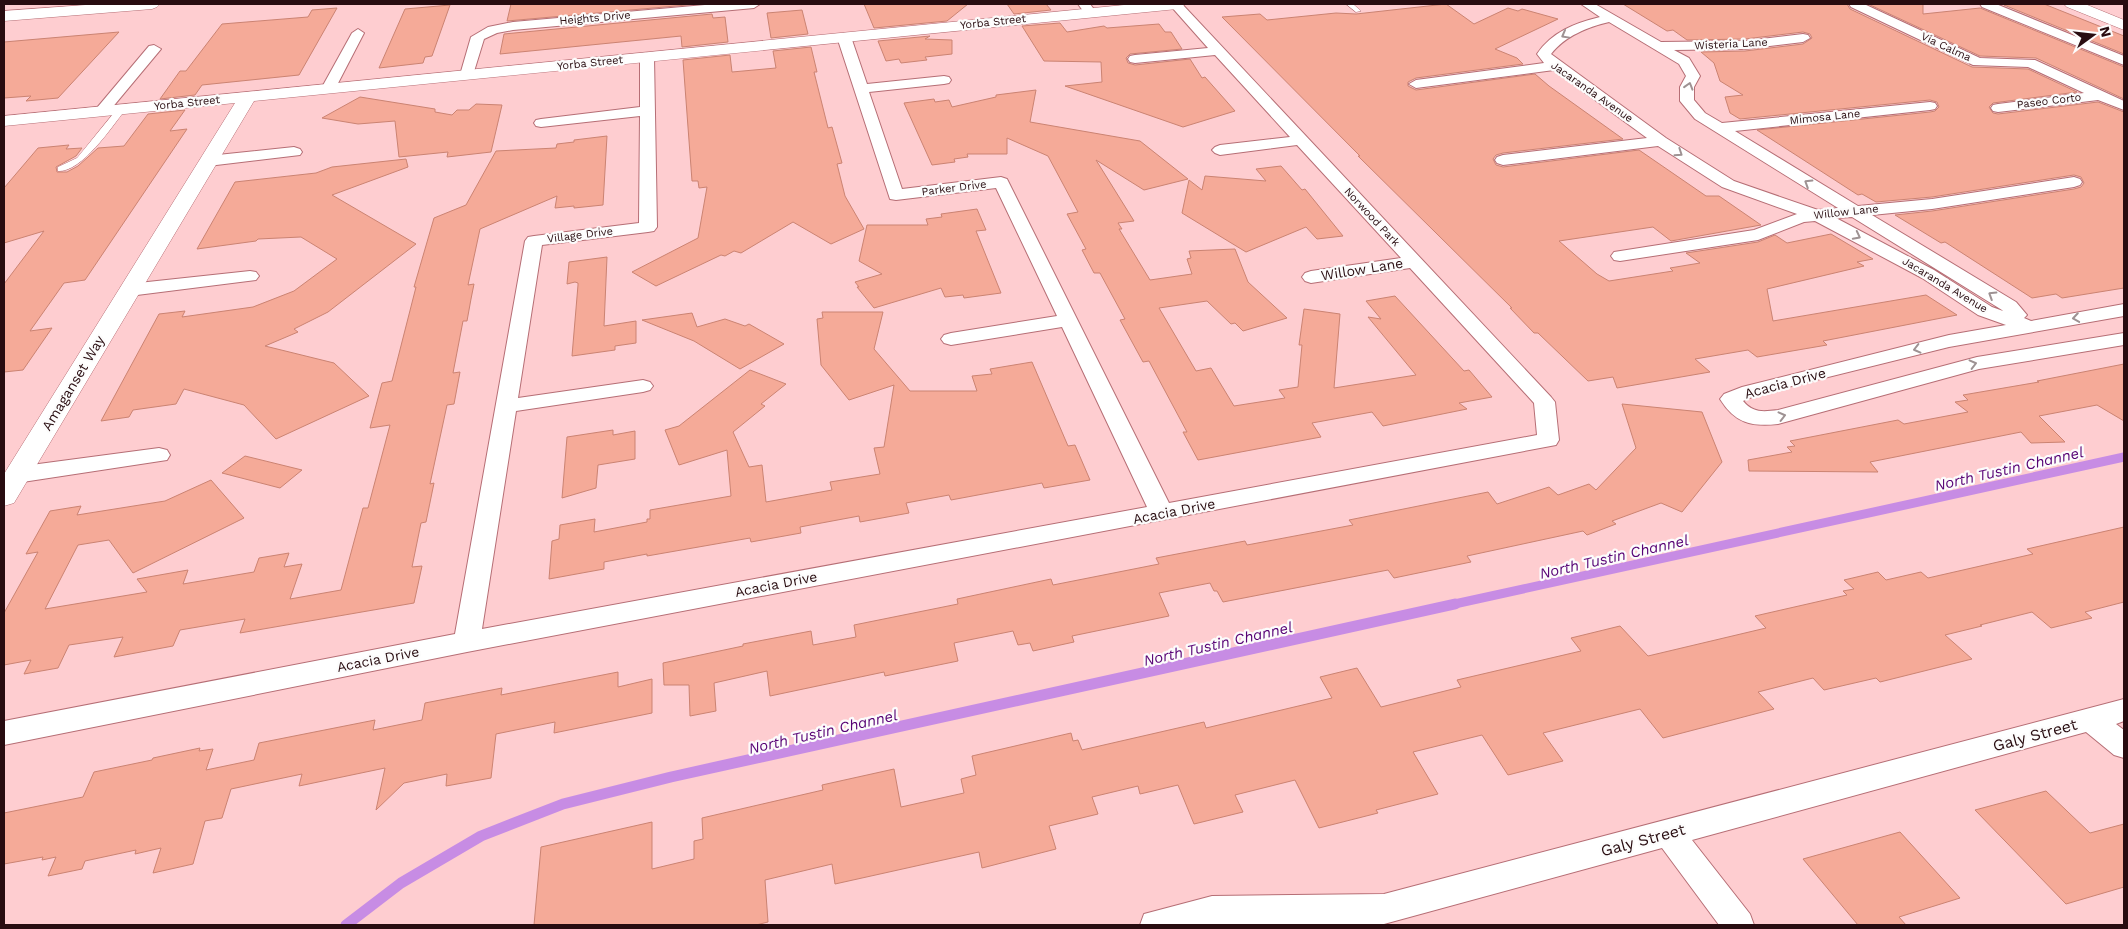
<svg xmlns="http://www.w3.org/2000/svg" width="2128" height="929" viewBox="0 0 2128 929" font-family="'Work Sans',sans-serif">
<rect width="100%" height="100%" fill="#fecdd0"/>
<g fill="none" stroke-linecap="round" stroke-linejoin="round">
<path stroke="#c78ce4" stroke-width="9" d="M1450 605 2124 457"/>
<path stroke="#c78ce4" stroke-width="11" d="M346 925 401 883 481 836 563 804 671 777 1455 604"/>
</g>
<path fill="#f5aa98" stroke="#cb8372" d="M511 4H698L507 21Z
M864 4H968L947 21 874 28Z
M1007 4H1046L1051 10 1014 14Z
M1446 4 1474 24 1508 8 1518 11 1522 9 1558 19 1495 49 1517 58 1523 64 1416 78 1408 82V86L1416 90 1535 74 1549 86 1623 139 1503 153 1496 155 1493 159 1496 165 1503 167 1639 150 1706 196H1719L1761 225 1671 241 1653 227 1559 241 1597 274 1609 281 1673 271 1670 268 1700 263 1686 253 1758 242 1775 235 1787 243 1831 234 1873 259 1857 262 1864 266 1767 289 1773 321 1926 295 1957 315 1823 341 1827 345 1757 357 1748 350 1695 359 1710 372 1617 388 1613 377 1588 381 1538 333H1534L1510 308H1512L1358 156H1360L1222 17 1260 14 1267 20 1336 13 1356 14Z
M1623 4H1847L1850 9 1972 67 2028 69 2077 92 1993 103 1989 107 1993 113 1998 114 2098 102 2124 112V288L2062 298 2056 294 2032 298 1945 242 1941 243 1895 215 1932 211 2074 189 2081 187 2084 183 2081 177 2074 175 1932 197 1876 202 1862 194 1858 195 1757 130 1930 112 1935 111 1939 107 1937 102 1930 100 1740 119 1730 113 1725 97 1743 95 1720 81 1714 63 1701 52 1745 51 1803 44 1812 38 1810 34 1803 32 1745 39 1687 40 1673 30 1667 31Z
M1868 4H1923V14L1980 8 2124 67V99L2036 58 1980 56Z
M2019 4H2044L2124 36V54L2004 5Z
M450 5 432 56 425 57 423 63 379 68 405 9Z
M337 8 299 75 202 85 195 95 160 99 180 71H186L222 24 308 17 312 10Z
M802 10 808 34 771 38 767 13Z
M712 14 713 18 725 17 728 42 682 47 681 36 500 54 504 34Z
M1060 23 1067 32 1104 26 1107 28 1159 24 1165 32H1171L1182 49 1130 54 1126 58 1128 63 1135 65 1190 59 1202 78 1205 77 1235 111 1183 127 1065 86 1102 82 1101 62 1044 61 1022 26Z
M119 32 58 98 26 101 31 96 4 98V42Z
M930 36 925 39 952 40V54L925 57 927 60 901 63 899 59 886 61 878 41Z
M811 47 817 72H814L828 128 832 127 842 163 837 164 845 196 864 229 831 244 793 222 741 253 734 251 725 256 721 255 656 286 632 272 698 238 707 187 699 188 698 181H692L683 60 730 55 732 72 776 68 773 51Z
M1036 90 1030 122 1140 141 1188 179 1144 190 1096 160 1134 221 1118 223 1122 229H1119L1150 280 1192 274 1187 259 1191 258 1189 251 1235 249 1248 282 1287 318 1243 331 1235 323 1231 324 1207 301 1159 308 1196 371 1211 368 1234 406 1285 398 1279 390 1298 387 1302 345H1299L1304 309 1340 314 1334 388 1416 375 1368 317 1381 319 1366 301 1395 296 1464 371 1469 370 1492 397 1459 403 1467 409 1383 426 1372 412 1312 423 1321 437 1198 460 1183 432H1187L1149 361 1143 362 1120 320 1125 319 1100 273H1094L1082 250 1086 249 1067 214 1078 212 1048 156 1007 138V154H967L968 157 954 159 955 162 932 165 904 103 934 99 935 102 949 100 952 107 996 97V95Z
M360 97 435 109V112L452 115 457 110H469L476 104 502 105 491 152 447 157 448 152 399 157 395 121 358 124 322 118Z
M185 110 170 131 187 129 85 280 64 283 30 331 52 328 23 370 4 372V284L44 231 4 243V188L38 148 69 145 66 149 82 148 76 156 56 167 57 172H67L78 166 98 148 124 146 148 114Z
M607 136 603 205 574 208V206L555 208 557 196 480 229 468 285 474 284 471 299 467 321H463L453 373 460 372 454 404 447 405 430 484 434 483 426 522 421 523 412 567 422 566 414 603 240 633 245 619 180 630 173 646 114 657 123 637 69 645 58 668 24 674 31 660 4 665V613L38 552 26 554 50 511 81 506 77 515 165 501 211 480 244 518 133 573 109 540 78 545 45 609 147 592 137 579 188 570 183 584 254 572 259 558 289 553 284 567 302 564 290 599 341 590 363 508H368L390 425 370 428 382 383 392 381 416 287H414L434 218 466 205 496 151 556 148 557 144 574 142V140Z
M406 159 408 167 332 195 416 244 328 312 294 329 298 332 265 346 334 363 369 396 276 439 244 405 184 389 176 404 133 410 129 417 101 421 159 314 185 311 182 317 253 307 294 291 337 259 301 237 258 239 256 241 197 249 235 182 316 173 332 167Z
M1281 166 1302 190 1305 189 1343 236 1317 239 1306 227 1246 252 1182 213 1189 180 1202 190 1205 176 1266 181 1256 169Z
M977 209 986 230 976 231 1001 293 964 298 963 295 945 297 941 288 874 308 857 287H859L855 282 882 274 859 261 867 225H928L926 219 942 217 941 214Z
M607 257 604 326 636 321V343L615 346V350L572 356 578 285V283L575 282 567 284 569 262Z
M822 312H883L874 349 910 391H977L972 376 992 374 990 369 1032 362 1068 446 1075 445 1090 480 1044 488 1042 483 951 500 949 495 906 503 909 513 860 522 859 516 800 527 801 533 751 542 750 538 647 556V554L604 562V569L549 579 552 541 559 539 560 525 595 519 594 532 647 522V519H650V510L731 496 727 450 679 465 665 430 679 426 750 370 786 384 761 404 765 406 733 432 749 467 762 465 766 502 832 490 830 482 880 474 874 448 884 447 894 385 849 400 821 365 817 319 823 318Z
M692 313 697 327 725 319 745 326 749 324 784 344 740 369 694 341 642 320Z
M2124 364V421L2097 405 2039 416 2065 442 2031 443 2021 432 1870 462 1878 472 1749 471 1748 460 1792 452 1787 447 1795 446 1790 441 1898 420 1904 424 1968 412 1955 402 1968 400 1963 395 2039 382 2037 381Z
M1622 404 1702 412 1722 462 1682 512 1661 503 1612 521 1616 524 1587 535 1583 531 1467 556 1471 562 1394 578 1388 570 1223 602 1217 591H1214L1210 583 1159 593 1169 616 1072 636 1074 642 1033 651 1030 643 1018 645 1013 631 954 643 958 661 885 676 884 672 770 696 767 671 714 683 716 711 690 716 689 685H664L663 663 743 646V644L811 631 813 645 856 637 854 625 958 604 957 599 1051 579 1053 585 1159 564 1156 558 1245 541 1247 545 1353 525 1349 520 1488 492 1497 504 1549 487 1558 495 1589 484 1596 490 1636 448Z
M613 430V435L635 431V459L598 465 596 488 562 498 567 437Z
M245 456 302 470 280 488 222 473Z
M2124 527V602L2085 612 2092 618 2051 628 2032 612 1980 625 1982 626 1945 635 1972 659 1880 682 1876 678 1824 690 1813 678 1758 692 1774 709 1663 738 1640 709 1543 733 1563 761 1508 775 1482 735 1413 752 1438 794 1376 810 1378 813 1319 828 1295 780 1235 795 1243 812 1194 824 1178 785 1140 794 1138 786 1092 797 1098 814 1049 826 1056 849 982 868 979 852 835 884 832 864 765 880 768 922 756 925H534L541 847 652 822V869L694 859V841L703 839 702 818 823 790 822 785 894 769 901 807 964 793 961 779 976 775 972 756 1071 733 1073 741 1078 740 1082 750 1204 722 1206 728 1332 698 1320 677 1357 668 1381 707 1461 687 1457 680 1581 651 1571 638 1620 626 1648 656 1766 628 1755 616 1847 595 1843 591 1854 589 1844 580 1878 572 1886 580 1921 572 1928 578 2033 554 2027 549Z
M618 672V687L652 679V713L554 733 555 722 496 734 491 778 446 786 447 774 404 783 376 810 385 768 299 786 302 774 231 789 222 818 205 821 193 864 153 873 161 848 135 854 136 850 85 861 82 869 48 876 56 857 42 860 43 857 4 864V813L83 797 94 772 152 760 153 758 200 748 199 751 213 749 206 770 254 760 259 743 375 720 373 730 422 720 425 703 502 688 501 695Z
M2046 791 2090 833 2124 824V887L2066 904 1975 810Z
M1900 832 1960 898 1899 917 1906 925H1858L1803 859Z"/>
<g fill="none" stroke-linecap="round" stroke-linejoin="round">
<defs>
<path id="lane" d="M1346 4H1353L1361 11 1356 12Z
M118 108 125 110C112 127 81 173 58 171V167L77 158Z"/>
<path id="street" d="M716 4H760L754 8 513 30 497 33 484 39 472 78H462L460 75 471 37 488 27 513 22Z
M1078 4H1090L1096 12 1094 15H1086Z
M1169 4H1182L1551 397 1555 402 1559 440 1556 445 467 652 4 745V721L455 634 525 241 528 237 534 236 639 223 640 116 541 127 536 126 534 123 536 120 541 119 640 107V57L647 53 654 57 657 227 654 231 648 232 542 245 518 398 643 380 650 382 653 386 650 390 643 392 516 411 482 629 1147 507 1062 327 951 345 944 343 941 339 944 335 951 333 1057 316 996 188 896 200 890 199 837 37 844 33 851 37 867 84 944 76 949 77 951 80 949 83 944 84 869 92 902 189 1001 177 1007 179 1169 503 1537 435 1534 403 1410 268 1311 283 1305 281 1302 277 1305 273 1311 271 1401 258 1297 145 1220 155 1215 153 1212 150 1215 147 1220 145 1290 137 1215 55 1135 63 1130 62 1128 59 1130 56 1135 55 1208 48Z
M1581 4H1595L1661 42 1745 41 1803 34 1808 35 1810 38 1803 42 1745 49 1674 50 1689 58 1700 76 1694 87V100L1705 113 1722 123 1930 102 1935 103 1937 106 1935 109 1930 110 1735 131 1858 206 1932 199 2074 177 2080 179 2082 182 2080 185 2074 187 1932 209 1872 215 2016 302 2027 315 2024 318 2031 321 2124 304V316L1949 347 1756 395 1743 401C1753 413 1763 412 1778 410L1977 357 2124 333V345L1979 369 1778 424C1751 427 1735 423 1720 399L1724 394 1742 387 1949 335 2006 325 1978 315 1922 278 1815 221 1804 222 1758 240 1620 261 1614 260 1611 256 1614 252 1754 230 1797 214 1722 187 1658 146 1503 165 1497 163 1495 160 1497 157 1503 155 1647 138 1554 70 1416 88 1409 84 1416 80 1544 63 1537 54C1552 32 1575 23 1600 17ZM1609 22 1679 64 1686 76 1680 87V101L1695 119 1838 208 1818 210 1734 181 1666 138 1551 54C1565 36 1588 27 1609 22ZM1852 217 2002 310 2003 311 1992 307 1934 270 1836 218Z
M1849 4H1864L1980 58 2035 60 2124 101V110L2098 100 1998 112 1993 111 1991 108 1993 105 1998 104 2084 93 2028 67 1973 65 1851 7Z
M1980 4H1996L2124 56V65L1982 7Z
M358 29 364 33 335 89 333 92H323L321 89 352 33Z
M154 45 161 49 106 115H96L94 112 96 109 149 46Z
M294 147 300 149 302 152 300 155 208 166 202 164 200 161 202 158 208 156Z
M250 271 256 272 259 276 256 280 129 296 122 294 120 290 122 286 129 284Z
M159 448 167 450 170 455 167 460 16 483 8 480 5 475 8 470 16 467Z
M2124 699V721L2116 724 2124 730V758L2114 755 2086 732 1692 840 1750 914 1754 925H1719L1662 848 1384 924 1140 925 1144 914 1212 896 1384 894Z"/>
<path id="secondary" d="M1134 4H1185L1182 7 1177 9 254 101 14 503 4 506V474L235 103 4 126V116Z
M2064 4H2085L2124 20V30L2067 7Z"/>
<path id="highway" d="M99 4H160L157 7 152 9 4 21V11Z"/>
</defs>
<use href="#lane" stroke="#b66e75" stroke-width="1"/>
<use href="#street" stroke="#b66e75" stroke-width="2"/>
<use href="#secondary" stroke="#b66e75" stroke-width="1"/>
<use href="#highway" stroke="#b66e75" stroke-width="1"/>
<use href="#lane" fill="#fff" fill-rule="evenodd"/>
<use href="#street" fill="#fff" fill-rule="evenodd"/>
<use href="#secondary" fill="#fff" fill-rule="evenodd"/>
<use href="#highway" fill="#fff" fill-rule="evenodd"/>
</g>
<defs><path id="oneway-chevron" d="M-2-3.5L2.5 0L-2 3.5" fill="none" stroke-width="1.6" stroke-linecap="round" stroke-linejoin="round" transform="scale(1.25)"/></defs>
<g stroke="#9e9293">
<use href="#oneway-chevron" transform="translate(1565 35) rotate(151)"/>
<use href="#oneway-chevron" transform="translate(1689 86) rotate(-73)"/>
<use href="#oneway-chevron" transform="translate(1679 153) rotate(34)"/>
<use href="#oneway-chevron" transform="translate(1808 183) rotate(-148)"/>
<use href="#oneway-chevron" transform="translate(1857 236) rotate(27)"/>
<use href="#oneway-chevron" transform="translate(1992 295) rotate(-148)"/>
<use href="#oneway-chevron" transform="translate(2076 318) rotate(171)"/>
<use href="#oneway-chevron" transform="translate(1917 349) rotate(166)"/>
<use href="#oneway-chevron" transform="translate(1973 364) rotate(-14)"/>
<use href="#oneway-chevron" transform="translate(1782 416) rotate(-14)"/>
</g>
<g text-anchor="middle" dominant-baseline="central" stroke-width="4.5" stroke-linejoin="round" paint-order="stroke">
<g font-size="11" fill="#280c10" stroke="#fcfcfc">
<text transform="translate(595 18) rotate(-5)">Heights Drive</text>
<text transform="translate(993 22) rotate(-6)">Yorba Street</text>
<text transform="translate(1731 44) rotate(-3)">Wisteria Lane</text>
<text transform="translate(1946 47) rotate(25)">Via Calma</text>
<text transform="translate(590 63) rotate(-6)">Yorba Street</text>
<text transform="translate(1592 92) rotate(35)">Jacaranda Avenue</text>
<text transform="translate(2049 101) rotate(-7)">Paseo Corto</text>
<text transform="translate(187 103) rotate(-6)">Yorba Street</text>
<text transform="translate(1825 117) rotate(-6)">Mimosa Lane</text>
<text transform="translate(954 188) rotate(-7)">Parker Drive</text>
<text transform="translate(1846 212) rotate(-6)">Willow Lane</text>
<text transform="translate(1372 217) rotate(47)">Norwood Park</text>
<text transform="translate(580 235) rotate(-7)">Village Drive</text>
<text transform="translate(1945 285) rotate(31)">Jacaranda Avenue</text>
</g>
<g font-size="14" fill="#280c10" stroke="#fcfcfc">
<text transform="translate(1362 269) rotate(-9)">Willow Lane</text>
<text transform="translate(73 383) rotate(-59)">Amaganset Way</text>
<text transform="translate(1785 383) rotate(-15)">Acacia Drive</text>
<text transform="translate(1174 511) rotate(-11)">Acacia Drive</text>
<text transform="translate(776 584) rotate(-11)">Acacia Drive</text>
<text transform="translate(378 659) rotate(-11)">Acacia Drive</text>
</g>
<g font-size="15" font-style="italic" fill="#570274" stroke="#fcfcfc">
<text transform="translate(2009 469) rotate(-13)">North Tustin Channel</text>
<text transform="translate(1614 557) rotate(-13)">North Tustin Channel</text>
<text transform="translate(1218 644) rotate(-13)">North Tustin Channel</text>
<text transform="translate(823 732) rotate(-13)">North Tustin Channel</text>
</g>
<g font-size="16" fill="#280c10" stroke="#fcfcfc">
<text transform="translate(2035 735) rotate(-15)">Galy Street</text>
<text transform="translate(1643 840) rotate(-15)">Galy Street</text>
</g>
</g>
<rect width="2128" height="929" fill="none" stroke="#280c10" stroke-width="10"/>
<g transform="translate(2093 35) rotate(75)" stroke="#fcfcfc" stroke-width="4" paint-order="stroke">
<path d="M0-4L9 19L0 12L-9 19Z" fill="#280c10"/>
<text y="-8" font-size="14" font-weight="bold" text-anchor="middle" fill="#280c10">N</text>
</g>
</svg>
